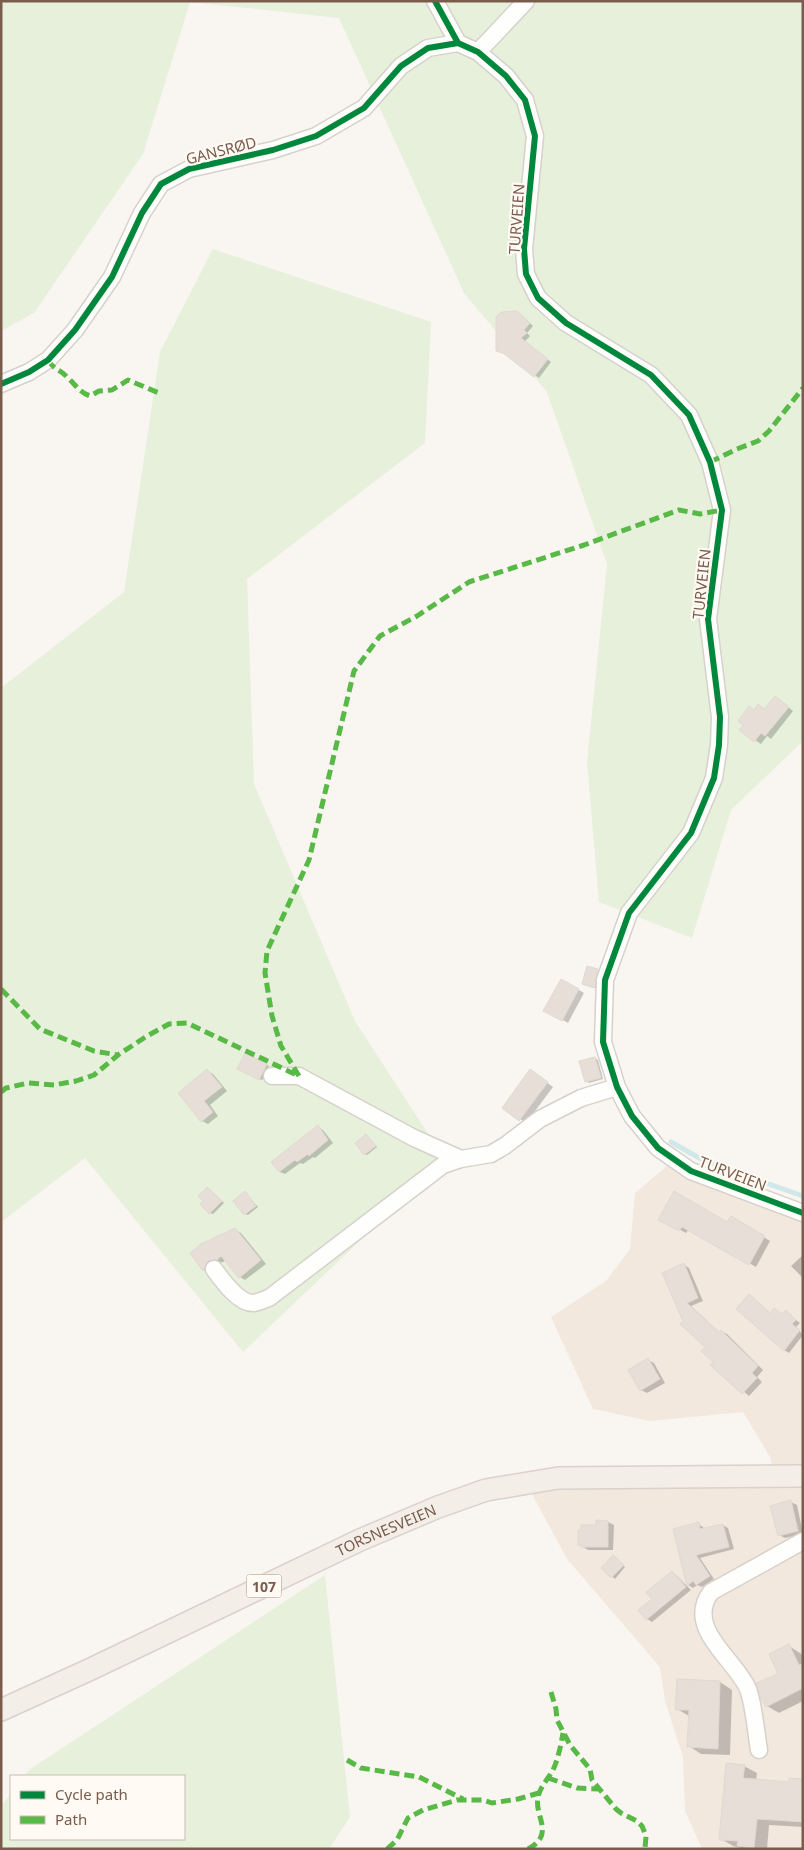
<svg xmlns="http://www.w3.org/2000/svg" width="804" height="1850" viewBox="0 0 804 1850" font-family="'Noto Sans',sans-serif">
<rect width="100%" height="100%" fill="#f9f5f0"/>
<path fill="#f2e8de" d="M668 1165 714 1188 803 1219V1849H702L685 1811 683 1757 665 1701 660 1667 567 1559 531 1492 585 1488 777 1486 770 1457 743 1412 650 1421 593 1409 551 1317 606 1281 630 1249 635 1193Z"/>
<path fill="#e7f0db" d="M1 1H803V741L731 810 692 938 599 902 587 762 607 564 547 392 464 293 339 18 190 2 143 154 34 313 1 331Z
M213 249 431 322 425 443 247 579 254 784 355 1021 445 1160 243 1352 85 1158 1 1222V688L124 592 160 352Z
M325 1575 350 1817 329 1849H1V1807L11 1793V1839H184V1776H24L29 1770Z"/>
<path fill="#0003" d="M521 315 533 326 527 333 530 336 524 342 551 362 539 378 507 355 497 350Z
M781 701 793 711 771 739 767 736 761 744 740 730 759 706 764 709Z
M588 968 600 972 597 988 586 985Z
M561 980 584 993 568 1023 545 1010Z
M246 1054 269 1066 262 1080 239 1068Z
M595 1058 598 1060 603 1079 589 1083 586 1081Z
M207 1071 213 1074 227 1091 210 1105 218 1116 208 1124 202 1121Z
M536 1074 553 1087 526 1123 504 1108Z
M318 1127 323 1130 333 1143 315 1158 313 1157 303 1164 300 1163 285 1174 280 1172 273 1162Z
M366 1135 377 1147 367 1155 365 1154Z
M208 1188 224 1203 213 1214 210 1213 205 1201Z
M245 1193 258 1207 248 1215 245 1214Z
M732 1218 770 1241 756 1267 689 1229 686 1233 660 1219 728 1224Z
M235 1230 241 1233 266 1264 245 1280 240 1277 226 1260 223 1262 213 1264 209 1273 204 1270 191 1253Z
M803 1255V1278L791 1266Z
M684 1265 689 1268 703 1301 691 1306 720 1333 721 1331 727 1334 763 1370 757 1377 762 1382 749 1396 712 1365 715 1362 707 1347 684 1321Z
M775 1309 783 1315 786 1312 800 1323 796 1327 803 1335 789 1353 784 1350 771 1314Z
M648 1360 654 1363 665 1383 647 1393 641 1390Z
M791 1502 797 1505 803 1534 785 1538 779 1535Z
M608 1522 614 1525 613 1550H588L579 1544 583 1531Z
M698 1524 703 1527 704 1530 723 1525 728 1528 734 1549 700 1558 714 1579 702 1587 697 1585 693 1588 688 1585 675 1530Z
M616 1558 625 1567 615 1579 603 1568Z
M672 1573 677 1576 691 1590 652 1622 647 1619 654 1599Z
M789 1646 803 1655V1701L779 1713 767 1706Z
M678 1680 720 1682 732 1690 730 1755 701 1754 689 1746V1716L677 1709Z
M744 1766 757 1773 756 1780 790 1783 803 1780V1827L769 1825 767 1849H744L733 1846 721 1839Z"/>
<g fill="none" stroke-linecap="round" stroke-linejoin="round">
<path stroke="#d0e8ea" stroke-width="5" d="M671 1142 701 1159 723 1168 803 1196"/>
</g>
<path fill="#e6ded7" stroke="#e2d8d2" d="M517 311 530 323 524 330 527 333 521 338 548 359 534 377 503 353 496 351V317L501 312Z
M775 696 789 707 765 736 761 733 754 742 739 730 743 725 738 721 749 706 754 710 758 704 764 709Z
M587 966 598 969 595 988 582 984Z
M561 979 579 989 562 1021 543 1011Z
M245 1053 267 1064 259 1080 237 1069Z
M595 1057 601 1078 585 1082 579 1061Z
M207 1069 222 1087 204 1101 213 1112 201 1122 178 1093Z
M530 1069 548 1082 519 1121 502 1108Z
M318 1125 328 1140 309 1156 308 1154 297 1162 295 1160 279 1172 271 1162Z
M366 1134 376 1146 364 1155 355 1143Z
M207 1187 222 1201 209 1214 200 1204 203 1201 198 1196Z
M245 1191 256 1206 244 1215 233 1201Z
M674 1191 727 1222 731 1216 765 1236 749 1265 682 1227 679 1231 658 1220Z
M235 1228 261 1260 239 1278 221 1256 217 1260 208 1261 203 1271 190 1253 201 1244Z
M684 1263 698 1298 687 1303 719 1332 721 1330 758 1366 752 1373 757 1378 742 1394 710 1365 713 1362 701 1351 705 1347 680 1324 683 1321 662 1273Z
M749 1294 770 1313 774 1308 782 1314 786 1310 796 1320 792 1324 800 1330 784 1351 736 1309Z
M648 1358 660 1379 640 1391 628 1370Z
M791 1500 798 1531 778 1536 770 1506Z
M596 1520 608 1521V1547H581V1545H578V1530H581V1525H596Z
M699 1522 700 1529 723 1524 729 1547 696 1555 710 1576 696 1585 693 1581 687 1586 673 1529Z
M613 1555 624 1565 611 1578 601 1568Z
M672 1571 686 1587 646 1620 638 1610 652 1599 646 1592Z
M789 1644 799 1665 803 1664V1688L766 1707 761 1699 756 1683 778 1674 769 1654Z
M677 1679 720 1681 718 1749 687 1747 689 1710H675Z
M726 1763 745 1765 743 1778 789 1782V1778L803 1779V1822L757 1819 754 1848 737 1846 738 1841 719 1840Z"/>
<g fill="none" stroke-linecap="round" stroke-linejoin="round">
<defs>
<path id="minor" d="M435 1 458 43 478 52 506 76 525 100 535 136 524 249 526 274 538 298 566 323 651 375 689 415 710 462 722 510 708 619 720 717 719 745 714 778 691 833 629 913 605 980 603 1042 617 1087 632 1116 658 1148 691 1171 803 1213
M478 52 526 1
M1 384 29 372 48 360 75 330 112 277 142 213 161 184 189 169 273 150 316 136 364 108 401 66 428 48 458 43
M272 1076H299L414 1138 461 1159 491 1154 506 1145 540 1119 581 1098 617 1087
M214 1269C222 1280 238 1303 253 1303 258 1303 265 1299 269 1298L443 1165 461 1159
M759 1750C756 1733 754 1705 748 1689 736 1660 684 1628 711 1592L803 1541"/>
<g id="major">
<path id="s1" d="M1 1710 91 1669 360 1540 438 1507 486 1490 558 1478 803 1476"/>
</g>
</defs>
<use href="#minor" stroke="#d7d1cb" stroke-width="19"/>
<use href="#major" stroke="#dad1cc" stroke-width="24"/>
<use href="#minor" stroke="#fefefd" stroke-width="16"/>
<use href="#major" stroke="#f3eee8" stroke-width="21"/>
<path stroke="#58b947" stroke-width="5" stroke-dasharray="10 5" stroke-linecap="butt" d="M48 360C55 371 60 369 67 377 75 384 79 392 90 396L99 391 112 390 128 380 159 393
M710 462 737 449 758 441 769 431 803 388
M1 989 40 1029 94 1051 118 1055
M299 1076 281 1046 272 1016 265 973 267 951 309 860 354 671 380 636 417 616 469 582 584 545 679 510 700 514 722 510
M1 1092 6 1088 28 1083 54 1085 76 1081 94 1075 118 1055 147 1036 169 1024 187 1023 299 1076
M551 1692 556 1709 557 1720 570 1745 590 1769 592 1780 616 1809 621 1813 637 1821 642 1826 646 1836 645 1849
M347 1760 361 1768 419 1777 463 1799
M548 1778 577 1788 599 1789
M387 1849 397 1840 408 1818 423 1810 457 1800H483L492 1803 518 1799 539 1793
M528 1849C556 1834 534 1817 538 1797 540 1787 548 1779 553 1770 558 1759 561 1745 563 1733"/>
<defs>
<path id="cycleway" d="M435 1 458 43 478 52 506 76 525 100 535 136 524 249 526 274 538 298 566 323 651 375 689 415 710 462 722 510 708 619 720 717 719 745 714 778 691 833 629 913 605 980 603 1042 617 1087 632 1116 658 1148 691 1171 803 1213
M1 384 29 372 48 360 75 330 112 277 142 213 161 184 189 169 273 150 316 136 364 108 401 66 428 48 458 43"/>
</defs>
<use href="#cycleway" stroke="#fffaf3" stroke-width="9"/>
<use href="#cycleway" stroke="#00873e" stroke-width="6"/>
</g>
<g text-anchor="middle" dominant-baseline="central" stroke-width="4.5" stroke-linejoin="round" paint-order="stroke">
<rect fill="#fffaf3" stroke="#a28b7f" stroke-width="1" x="246.5" y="1574.5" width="35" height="23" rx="4"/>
<g font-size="14" font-weight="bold" fill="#7a5c4d">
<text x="264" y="1586">107</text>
</g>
<g font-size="15" fill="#7a5c4d" stroke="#fffaf3">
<text transform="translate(221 150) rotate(-14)">GANSRØD</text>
<text transform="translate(516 219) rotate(-86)">TURVEIEN</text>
<text transform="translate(701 584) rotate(-84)">TURVEIEN</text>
<text transform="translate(733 1173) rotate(21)">TURVEIEN</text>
<text stroke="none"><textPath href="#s1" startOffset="425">TORSNESVEIEN</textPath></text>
</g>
</g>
<rect width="804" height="1850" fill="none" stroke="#7a5c4d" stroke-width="5"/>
<rect x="10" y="1775" width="175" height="65" fill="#fffaf3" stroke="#cabbb1"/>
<rect x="20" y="1791" width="25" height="8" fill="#00873e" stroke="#cabbb1"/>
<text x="55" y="1800" font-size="15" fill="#7a5c4d">Cycle path</text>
<rect x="20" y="1816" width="25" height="8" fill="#58b947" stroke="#cabbb1"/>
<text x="55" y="1825" font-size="15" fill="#7a5c4d">Path</text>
</svg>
